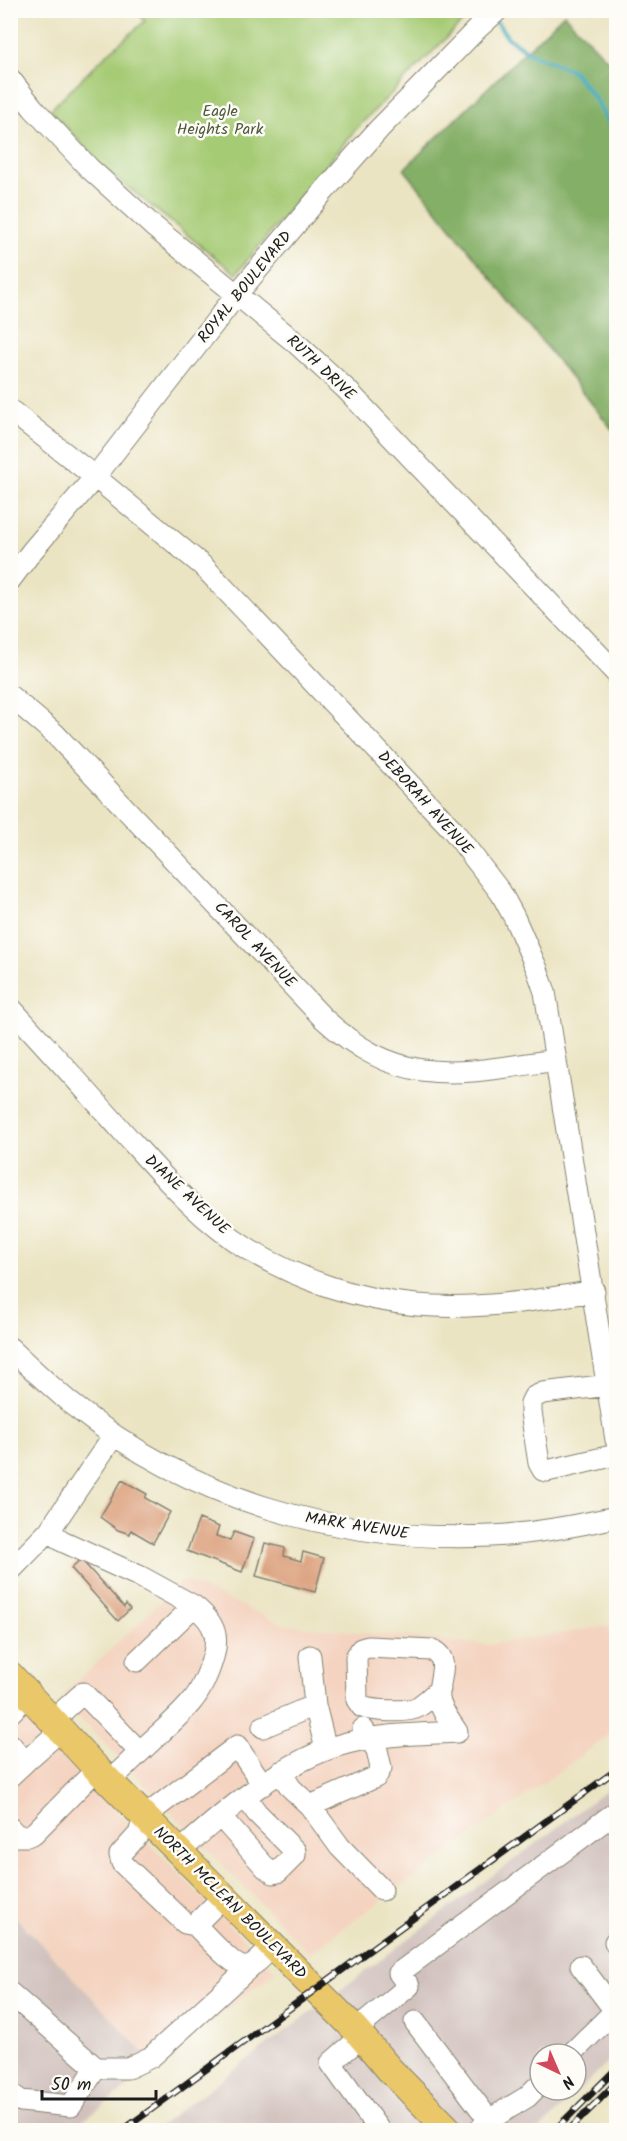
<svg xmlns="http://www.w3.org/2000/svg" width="627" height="2141" viewBox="0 0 627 2141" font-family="Kalam,sans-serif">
<rect width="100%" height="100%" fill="#fdfcf7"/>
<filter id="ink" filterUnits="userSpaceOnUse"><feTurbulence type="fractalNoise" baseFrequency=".0167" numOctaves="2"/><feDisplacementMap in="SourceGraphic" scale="12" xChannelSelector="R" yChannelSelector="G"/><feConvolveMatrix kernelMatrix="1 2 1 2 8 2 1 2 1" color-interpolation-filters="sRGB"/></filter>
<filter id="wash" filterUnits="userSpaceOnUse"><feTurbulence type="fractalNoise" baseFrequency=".008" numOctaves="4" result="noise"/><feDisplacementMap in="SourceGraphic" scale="24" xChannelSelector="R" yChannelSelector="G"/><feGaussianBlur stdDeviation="1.35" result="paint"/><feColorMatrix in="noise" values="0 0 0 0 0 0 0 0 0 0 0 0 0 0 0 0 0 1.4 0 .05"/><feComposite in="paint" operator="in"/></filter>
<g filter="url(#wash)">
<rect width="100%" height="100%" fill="#ebe4c3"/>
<path fill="#f4d3c0" d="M183 1580 285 1625 488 1645 614 1625 616 1643V1730L309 1953 60 1698Z
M25 1720 276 1971 157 2066 11 1911 10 1730Z"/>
<path fill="#d0c0bc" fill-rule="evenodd" d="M616 1783V2054L539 2130H154ZM540 2054H576V2090H540Z
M10 1911 157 2066 69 2130H11Z"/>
<path fill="#a6cb74" stroke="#617448" stroke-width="1.5" d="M136 11H473L356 129 236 274 104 168 50 110 107 54 145 21Z"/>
<path fill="#84af66" stroke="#506641" stroke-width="1.5" d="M564 14 616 69V434L404 169Z"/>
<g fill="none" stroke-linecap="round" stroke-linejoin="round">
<path stroke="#3daabc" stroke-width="4.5" d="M495 20 508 38 531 54 573 71 595 99 616 136"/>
</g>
<g id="blocks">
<path fill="#d99973" d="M122 1480 147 1494 145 1498 170 1512 153 1543 131 1530 130 1534 118 1530 100 1517Z
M199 1519 219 1527 216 1536 230 1540 234 1532 254 1539 242 1572 187 1551Z
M265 1543 285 1548 284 1556 301 1561 303 1552 324 1558 315 1592 256 1576Z
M83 1557 88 1562 85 1564 124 1607 126 1604 130 1609 118 1621 71 1568Z"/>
</g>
</g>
<g filter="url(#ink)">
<use href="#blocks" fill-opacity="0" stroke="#848070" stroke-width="1.5"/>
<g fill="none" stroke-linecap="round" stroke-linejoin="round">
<defs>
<path id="minor" d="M10 79 33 108 89 168 153 226 296 343 346 389 616 673
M10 410 95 477 203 566 452 829 501 893 514 917 537 969 545 992 616 1440
M10 580 32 551 95 477 237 294 324 191 379 129 478 28 498 10
M10 696 54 733 323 1018C402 1091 460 1073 556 1060
M10 1007C48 1049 86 1090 123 1132 161 1174 200 1220 249 1250 299 1280 359 1300 417 1305 475 1310 536 1301 594 1291
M10 1348C31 1368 52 1388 74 1406 192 1500 342 1543 491 1536 533 1534 575 1526 616 1517
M609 1385 543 1393 534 1397 531 1403V1412L539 1463 543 1470 547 1471 616 1455
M49 1531 62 1541 141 1577 194 1606C221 1627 219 1643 208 1672 204 1682 200 1692 193 1700 178 1719 157 1735 140 1752
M10 1571 49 1531 114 1435
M310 1656 315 1705 326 1749
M137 1661 194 1606
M10 1713 29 1695
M52 1721 83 1693 140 1752 110 1781
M263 1727 315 1705
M10 1744 25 1762 61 1730
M280 1772 291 1788 310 1806 376 1777 381 1768 377 1750 363 1729
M10 1776 25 1762
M310 1806 340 1847 382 1890
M221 1817 266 1868 273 1873 278 1872 295 1855V1851L257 1813 246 1798
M10 1828 17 1836H27L34 1833 97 1769
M179 1852C226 1810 285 1759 347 1743 383 1734 421 1734 457 1732 451 1722 440 1710 439 1698 437 1681 452 1659 432 1650L368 1647 361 1649 356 1657 357 1700 362 1707C373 1711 408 1713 418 1707 426 1702 433 1695 440 1689
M223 1897 195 1925 185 1923 122 1863 120 1855 139 1834 144 1817 237 1746 263 1785
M195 1925C205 1934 234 1969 247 1967 256 1966 266 1952 273 1946
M615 1942 616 1944
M581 1966 615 2011
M10 1993 96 2068H128L151 2057 250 1967
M415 2022 489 2120 479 2130
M356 2030 409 1986 399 1973 616 1812
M361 2037 331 2063 379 2130
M571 2054 616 2010
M10 2093 21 2101 71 2106 96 2068
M489 2120 527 2097 540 2084"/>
<path id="major" d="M10 1675 97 1769 356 2030 390 2070 449 2130"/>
</defs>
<use href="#minor" stroke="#848070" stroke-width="23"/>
<use href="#major" stroke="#848070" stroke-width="29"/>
<use href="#minor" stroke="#fff" stroke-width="21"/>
<use href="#major" stroke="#eac769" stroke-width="27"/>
<defs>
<path id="rail" d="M123 2130 616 1770
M555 2130 616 2069
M569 2130 616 2083"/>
</defs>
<use href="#rail" stroke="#1c1c1c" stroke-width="7"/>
<use href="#rail" stroke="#fdfcf7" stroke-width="4.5" stroke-dasharray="14" stroke-linecap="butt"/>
</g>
</g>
<g text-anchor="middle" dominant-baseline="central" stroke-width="5" stroke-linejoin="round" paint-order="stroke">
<g font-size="16" fill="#4c593b" stroke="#fdfcf7">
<text x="220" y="111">Eagle<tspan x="220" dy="18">Heights Park</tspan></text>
</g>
<g font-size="16" fill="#1c1c1c" stroke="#fdfcf7">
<text transform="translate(245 287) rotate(-51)">ROYAL BOULEVARD</text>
<text transform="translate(321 368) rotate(43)">RUTH DRIVE</text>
<text transform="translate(425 803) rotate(48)">DEBORAH AVENUE</text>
<text transform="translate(255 945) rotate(47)">CAROL AVENUE</text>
<text transform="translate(187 1195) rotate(43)">DIANE AVENUE</text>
<text transform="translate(357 1526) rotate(9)">MARK AVENUE</text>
<text transform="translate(230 1903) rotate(45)">NORTH MCLEAN BOULEVARD</text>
</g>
</g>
<rect width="627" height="2141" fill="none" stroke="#fdfcf7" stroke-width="36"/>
<g transform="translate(558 2072) rotate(136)"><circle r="28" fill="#fdfcf7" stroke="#a3a29f" stroke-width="1.5"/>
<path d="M0-4.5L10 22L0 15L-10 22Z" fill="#d1495b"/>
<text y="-9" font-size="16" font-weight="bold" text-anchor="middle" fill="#1c1c1c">N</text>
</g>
<path d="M42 2090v9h114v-9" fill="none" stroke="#1c1c1c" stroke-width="3"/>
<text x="51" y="2090" font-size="18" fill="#1c1c1c" stroke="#fdfcf7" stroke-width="4.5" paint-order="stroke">50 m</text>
</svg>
